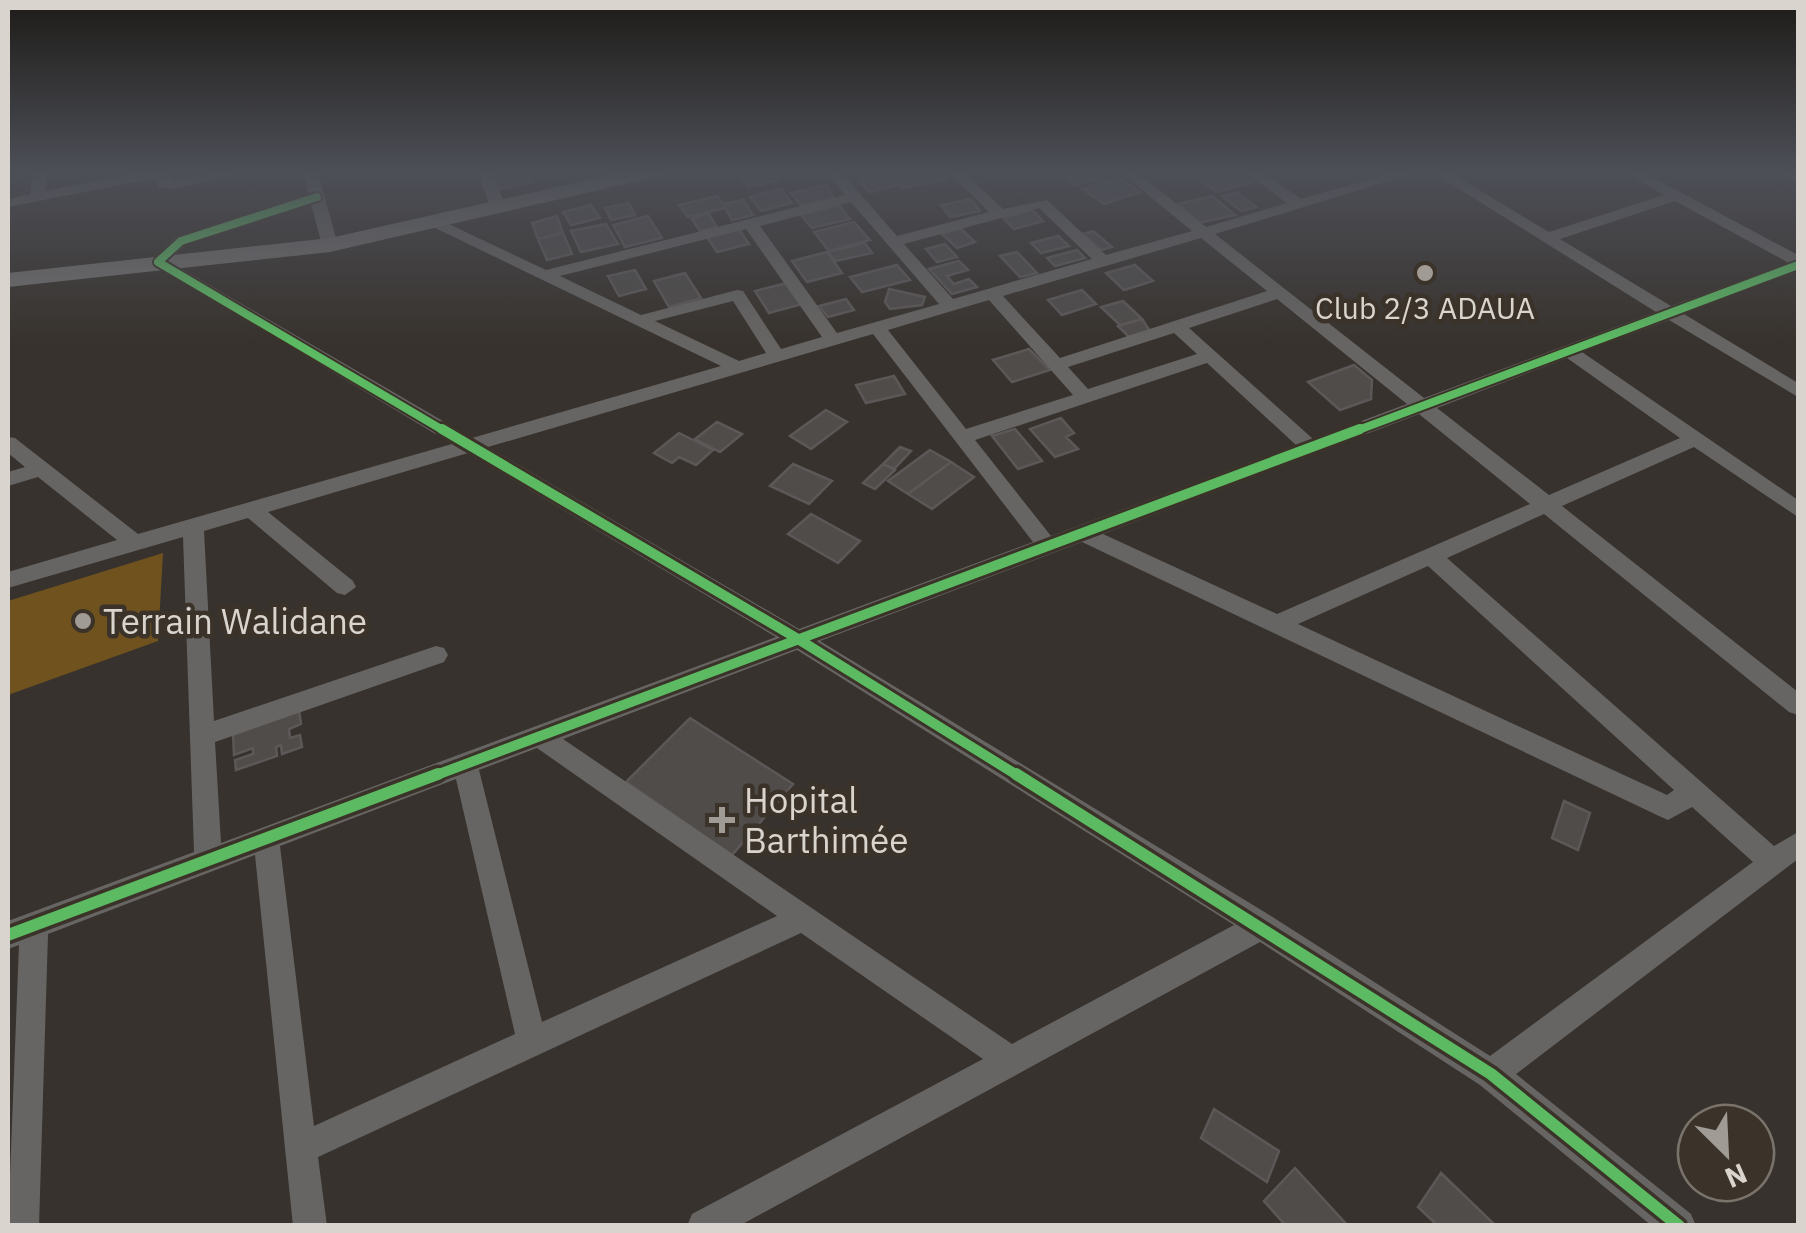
<svg xmlns="http://www.w3.org/2000/svg" width="1806" height="1233" viewBox="0 0 1806 1233" font-family="'IBM Plex Sans',sans-serif">
<rect width="100%" height="100%" fill="#37322d"/>
<path fill="#70521e" d="M163 553 158 641 8 695V601Z"/>
<path fill="#4f4c4a" stroke="#5d5858" stroke-width="2.5" d="M526 170 531 182 497 190 490 173Z
M736 170H772L779 180 748 187Z
M938 170 946 179 903 188 889 171Z
M1058 170H1093L1102 178 1075 185Z
M1234 170 1252 182 1217 192 1199 180Z
M887 175 897 185 869 192 859 181Z
M1118 177 1140 192 1104 204 1083 189Z
M826 185 834 198 801 206 791 193Z
M781 189 792 203 761 211 750 197Z
M1237 192 1256 207 1241 211 1222 196Z
M717 196 726 208 688 217 679 205Z
M1212 196 1235 215 1199 223 1178 204Z
M971 199 980 211 950 217 941 205Z
M743 200 753 215 732 220 723 204Z
M629 203 635 215 611 220 605 208Z
M591 205 600 218 571 225 563 212Z
M839 205 850 219 812 228 801 215Z
M1032 210 1043 221 1014 229 1003 218Z
M708 213 717 227 700 231 692 219Z
M557 216 563 233 538 239 532 223Z
M648 216 662 238 625 247 613 225Z
M854 222 870 240 829 251 814 232Z
M606 224 618 244 581 252 571 231Z
M960 228 975 242 957 248 942 234Z
M739 229 749 244 717 252 707 237Z
M1093 231 1112 247 1101 250 1083 234Z
M563 233 572 254 547 260 538 239Z
M1058 236 1069 246 1041 253 1031 243Z
M865 243 872 253 835 261 828 252Z
M945 244 957 257 937 262 926 249Z
M1077 250 1085 258 1055 266 1047 258Z
M827 252 842 273 807 282 792 261Z
M1017 252 1037 273 1020 277 1000 256Z
M959 261 968 270 947 276 954 284 969 279 977 287 952 294 929 269Z
M897 265 910 280 862 292 850 277Z
M1135 265 1153 281 1124 290 1106 273Z
M635 270 646 289 619 296 608 276Z
M685 273 701 298 669 307 654 281Z
M787 283 802 304 769 313 755 291Z
M889 289 925 297 922 305 890 309 885 302Z
M1082 290 1096 304 1062 315 1048 300Z
M846 299 854 310 828 317 819 306Z
M1123 301 1142 319 1120 325 1101 307Z
M1142 319 1150 331 1129 337 1118 326Z
M1029 349 1050 370 1012 382 993 360Z
M1354 365 1372 380 1371 399 1340 410 1308 382Z
M894 376 905 394 866 403 856 385Z
M826 410 847 422 811 449 790 436Z
M1061 418 1074 433 1066 437 1078 449 1055 457 1030 429Z
M717 422 742 434 720 452 695 439Z
M1015 429 1042 461 1018 469 992 436Z
M679 433 713 450 696 465 679 457 672 463 654 453Z
M900 447 911 451 894 469 883 464Z
M930 450 951 462 908 494 888 481Z
M951 462 974 477 932 509 908 494Z
M793 464 832 481 809 504 770 486Z
M883 464 895 470 875 489 863 483Z
M811 514 860 541 838 563 788 534Z
M299 710 301 724 289 729 290 738 300 735 302 747 282 754 281 745 276 747 277 756 236 770 235 760 253 754V748L234 755 233 733Z
M690 718 793 784 732 855 626 782Z
M1564 801 1590 813 1578 850 1552 838Z
M1214 1109 1279 1151 1267 1182 1201 1138Z
M1295 1168 1348 1226H1286L1264 1201Z
M1441 1173 1496 1226H1438L1418 1207Z"/>
<g fill="none" stroke-linecap="round" stroke-linejoin="round">
<path fill="#676563" fill-rule="evenodd" d="M34 170H48L45 191 150 170H170L172 181 227 170H258L172 189 158 187 156 178 8 207V199L30 194Z
M303 170H317L338 245 336 248 322 245 311 204 187 244 168 261 472 438 721 366 429 225V219L434 217 546 270 845 195 824 170H839L897 236 989 212 947 170H962L1003 209 1047 200 1106 255 1192 231 1118 170H1134L1206 227 1287 203 1242 170H1259L1301 199 1402 170H1425L1215 234 1424 398 1656 312 1429 170H1446L1549 232 1664 195 1621 170H1639L1798 255V270L1684 314 1798 383V397L1669 320 1582 352 1798 500V517L1694 447 1562 506 1798 692V715L1789 712 1544 514 1447 558 1774 846 1798 832V859L1516 1074 1691 1214 1696 1226H1652L1480 1085 1260 942 739 1226H687L692 1214 983 1059 801 933 318 1157 327 1226H293L255 855 48 934 39 1226H8L19 945 8 949V921L194 852 183 537 8 588V572L117 540 38 477 8 486V472L25 467 8 453V437L15 438 138 534 452 444 150 262 175 238 309 195ZM1675 201 1789 263 1671 306 1560 239ZM851 202 939 304 837 333 760 226ZM1039 208 1092 259 953 299 904 244ZM746 229 822 337 781 349 743 291 737 290 641 315 560 276ZM1201 238 1267 291 1060 358 1003 296ZM1277 299 1407 404 1313 439 1189 328ZM989 300 1073 395 966 429 888 330ZM733 301 766 353 739 361 655 321ZM1174 333 1197 354 1088 389 1068 367ZM873 334 1033 542 799 629 488 447ZM1567 358 1680 438 1549 495 1437 408ZM1207 363 1296 445 1051 536 975 440ZM1419 414 1530 504 1277 614 1103 534ZM468 453 776 637 221 843 215 742 444 662 448 655 444 648 436 646 214 721 204 531 248 518 337 593 345 595 356 587 353 581 268 512ZM1082 542 1659 816 1668 820 1692 807 1753 862 1490 1056 1271 916 820 641ZM1428 566 1674 790 1667 795 1298 624ZM797 650 1234 925 1012 1044 563 739ZM537 748 777 916 542 1022 479 770ZM456 779 515 1034 314 1126 280 846Z
M477 170H491L506 207 503 210 490 207Z
M1776 170 1798 172V182Z"/>
<path fill="#72706e" fill-rule="evenodd" d="M632 170H670L660 176 330 252 8 287V273L330 238Z"/>
<defs>
<path id="cycleway-far2" d="M317 197 181 241 158 262 446 432
M1353 432 1798 265"/>
<path id="cycleway-far1" d="M442 429 798 639 1020 777
M431 777 1360 429"/>
<path id="cycleway" d="M1016 774 1491 1074 1679 1226
M8 935 438 774"/>
</defs>
<use href="#cycleway-far2" stroke="#3b3329" stroke-width="12"/>
<use href="#cycleway-far1" stroke="#3b3329" stroke-width="16"/>
<use href="#cycleway" stroke="#3b3329" stroke-width="19"/>
<use href="#cycleway-far2" stroke="#5cba63" stroke-width="8"/>
<use href="#cycleway-far1" stroke="#5cba63" stroke-width="10"/>
<use href="#cycleway" stroke="#5cba63" stroke-width="12"/>
</g>
<linearGradient id="sky" x2="0" y2="1"><stop stop-color="#1e1c19"/><stop offset="0.5" stop-color="#4d4f57"/><stop offset="1" stop-color="#4d4f57" stop-opacity="0"/></linearGradient>
<rect width="1806" height="343" fill="url(#sky)"/>
<g fill="#a09b95" stroke="#3b3329" stroke-width="4">
<circle cx="1425" cy="273" r="10"/>
<circle cx="83" cy="621" r="10"/>
<path d="M717 805h10v10h10v10h-10v10h-10v-10h-10v-10h10z"/>
</g>
<g text-anchor="middle" dominant-baseline="central" stroke-width="9" stroke-linejoin="round" paint-order="stroke">
<g font-size="30" fill="#d9d4cd" stroke="#3b3329">
<text x="1425" y="307">Club 2/3 ADAUA</text>
</g>
<g font-size="35" fill="#d9d4cd" stroke="#3b3329" text-anchor="start">
<text x="103" y="621">Terrain Walidane</text>
<text x="744" y="800">Hopital<tspan x="744" dy="40">Barthimée</tspan></text>
</g>
</g>
<rect width="1806" height="1233" fill="none" stroke="#d9d4cd" stroke-width="20"/>
<g transform="translate(1726 1153) rotate(156)"><circle r="48" fill="#3b3329" stroke="#7a736b" stroke-width="2.5"/>
<path d="M0-8L18 38L0 25L-18 38Z" fill="#a09b95"/>
<text y="-15" font-size="28" font-weight="bold" text-anchor="middle" fill="#d9d4cd">N</text>
</g>
</svg>
